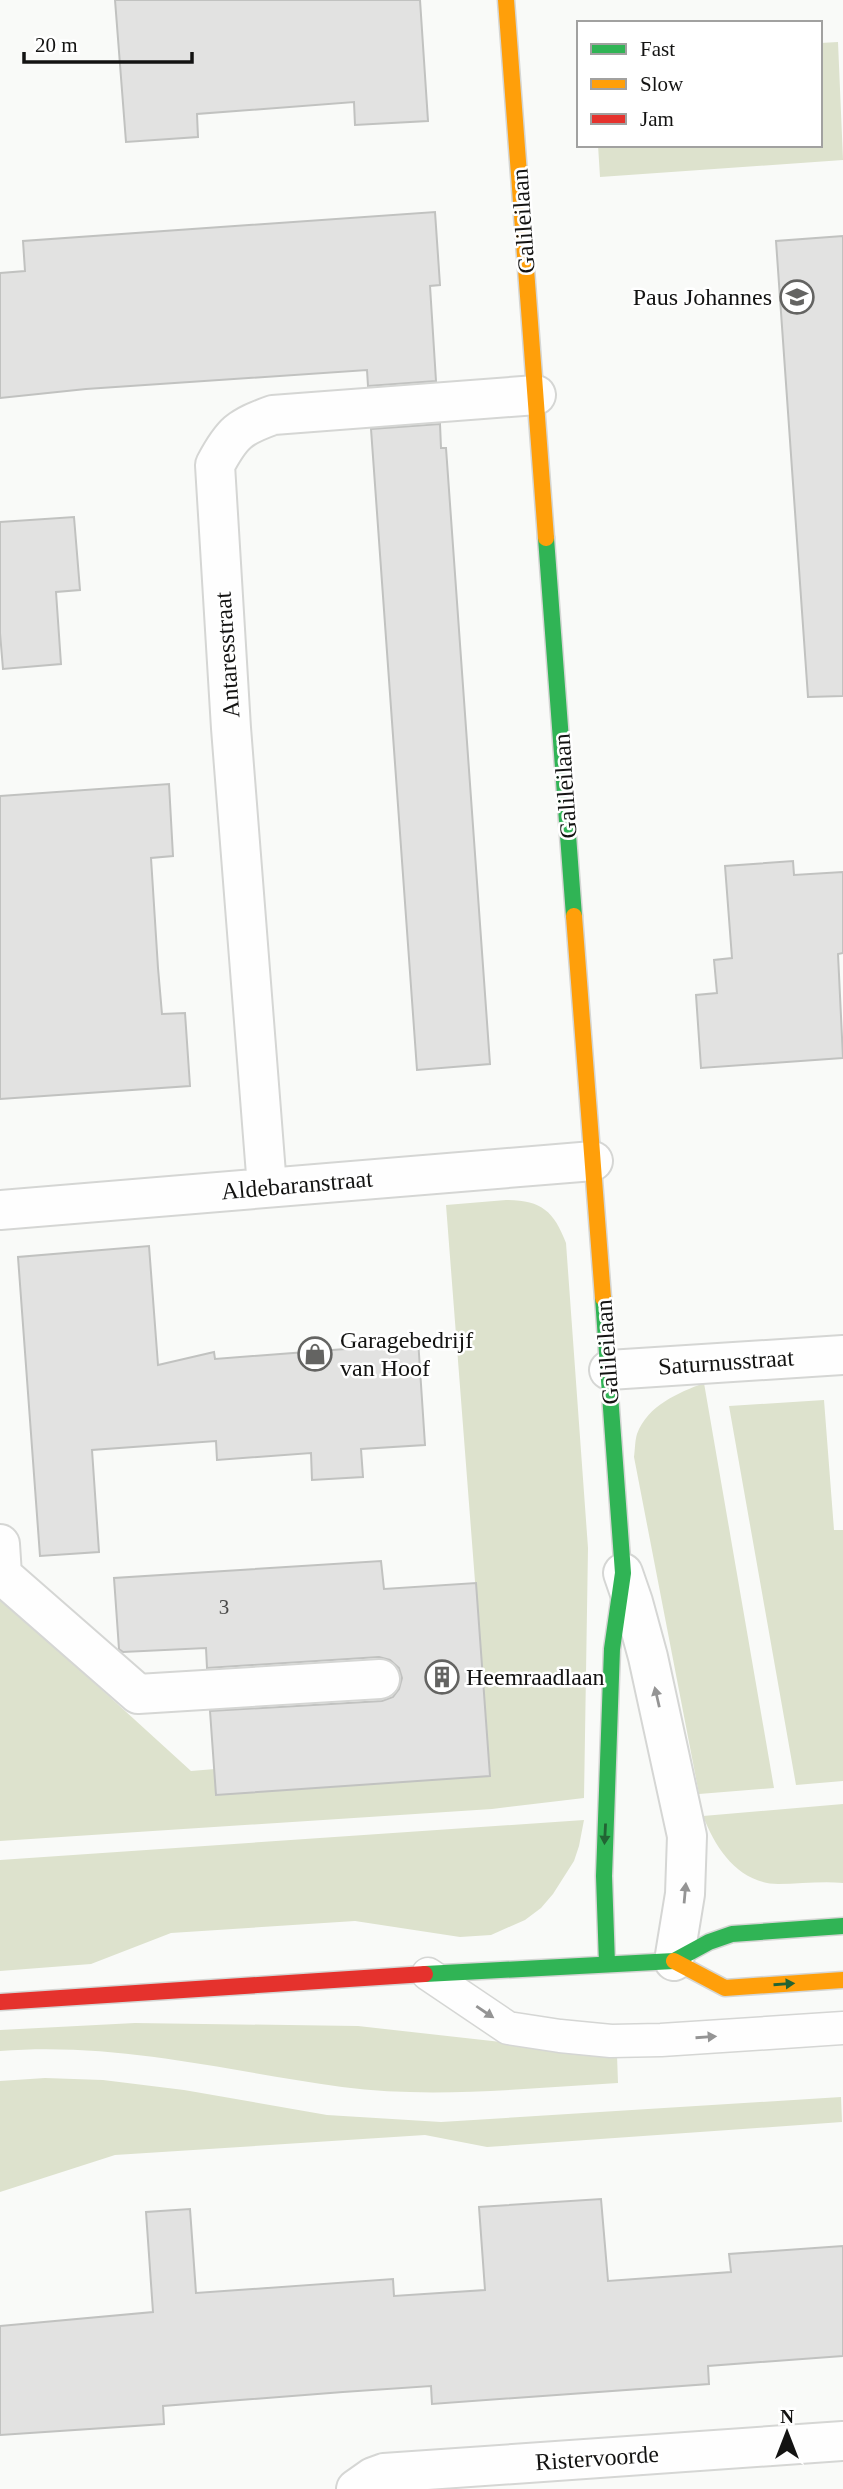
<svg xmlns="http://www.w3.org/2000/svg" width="843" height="2489" viewBox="0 0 843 2489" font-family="'Times New Roman',serif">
<rect width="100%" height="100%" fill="#f9faf8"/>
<path fill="#dde2cd" d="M838 42 843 160 600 177 598 145H820V43Z
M506 1200C541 1200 554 1211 566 1243L588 1548 584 1798 492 1809 0 1841V1597L191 1771 215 1769 217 1795 490 1776 446 1205Z
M704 1383 774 1788 699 1794 634 1457C635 1450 635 1440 637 1434 648 1405 678 1393 704 1383Z
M824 1400 834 1530H843V1781L796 1785 729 1406Z
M843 1804V1883C821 1881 800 1884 778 1884 738 1883 716 1849 703 1816Z
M584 1820 579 1846 574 1861 553 1894 541 1908 525 1920 491 1935 460 1937 355 1921 171 1933 91 1964 0 1971V1860Z
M135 2023 358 2026 617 2055 618 2083C527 2088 433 2099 342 2087 225 2071 121 2042 0 2051V2030Z
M45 2078 103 2080 184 2090 327 2115 441 2122 841 2097 842 2122 487 2147 425 2135 115 2155 0 2192V2081Z"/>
<path fill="#e2e2e1" stroke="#c1c2c0" stroke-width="2" d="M115 0H420L428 121 355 125 354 102 197 114 198 137 126 142Z
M435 212 440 285 430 286 436 381 368 386 367 370 86 389 0 398V273L25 271 23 241Z
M843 236V696L808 697 776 241Z
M440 424 441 448H446L490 1064 417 1070 371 429Z
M74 517 80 590 56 592 61 664 3 669 0 633V522Z
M169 784 173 856 151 858 158 968 162 1014 185 1013 190 1086 0 1099V796Z
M793 861 794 875 843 872V953L838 954 843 1058 701 1068 696 995 717 993 714 960 732 958 725 866Z
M149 1246 158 1365 214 1352 215 1359 358 1348V1343L418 1339 425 1445 361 1449 363 1477 312 1480 311 1453 217 1460 216 1441 92 1450 99 1552 40 1556 18 1257Z
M381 1561 384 1589 476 1583 490 1776 216 1795 210 1711 382 1701 393 1697 399 1689 402 1678 399 1668 390 1660 379 1657 207 1668 206 1648 123 1652 119 1649 114 1578Z
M601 2199 608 2281 731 2272 729 2254 843 2246V2356L708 2366 709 2384 432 2404 431 2386 343 2392 163 2406 164 2424 0 2435V2326L153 2312 146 2212 190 2209 196 2293 393 2279 394 2296 485 2290 479 2207Z"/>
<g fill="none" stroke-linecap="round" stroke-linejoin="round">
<defs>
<path id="lane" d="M428 1974 508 2028 560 2036 611 2041 661 2040 843 2028"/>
<path id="street" d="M267 1187 231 728 215 465C232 433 239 427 273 415L536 395
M0 1210 593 1161
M609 1370 843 1355
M0 1544 2 1575 138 1694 380 1679
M623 1573 633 1602 648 1657 687 1836 685 1894 674 1961
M356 2489 373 2477 384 2473 843 2441"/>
<path id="fast" d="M546 538 574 916
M603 1298 623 1573 612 1649 604 1876 607 1964
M425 1974 674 1961 709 1942 732 1934 843 1926"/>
<path id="slow" d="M506 0 546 538
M574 916 603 1298
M674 1961 725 1988 843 1980"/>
<path id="jam" d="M0 2002 425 1974"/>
</defs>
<use href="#lane" stroke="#d5d6d4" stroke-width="35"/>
<use href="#street" stroke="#d5d6d4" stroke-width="42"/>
<use href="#fast" stroke="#d5d6d4" stroke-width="19"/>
<use href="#slow" stroke="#d5d6d4" stroke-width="19"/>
<use href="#jam" stroke="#d5d6d4" stroke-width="19"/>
<use href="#lane" stroke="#fefefe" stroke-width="32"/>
<use href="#street" stroke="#fefefe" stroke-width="38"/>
<use href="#fast" stroke="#30b455" stroke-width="16"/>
<use href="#slow" stroke="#ff9f0a" stroke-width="16"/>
<use href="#jam" stroke="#e5322d" stroke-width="16"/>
</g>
<defs><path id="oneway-solid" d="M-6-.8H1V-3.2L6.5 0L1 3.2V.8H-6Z" transform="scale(1.75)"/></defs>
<g fill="#949494">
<use href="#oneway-solid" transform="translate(657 1697) rotate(-103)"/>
<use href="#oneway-solid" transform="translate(685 1893) rotate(-85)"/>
<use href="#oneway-solid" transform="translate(485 2012) rotate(34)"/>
<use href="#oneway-solid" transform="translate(706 2037) rotate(-4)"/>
</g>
<g fill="#226434">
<use href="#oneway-solid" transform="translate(605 1834) rotate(93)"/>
<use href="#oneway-solid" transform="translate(784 1984) rotate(-4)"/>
</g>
<defs>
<symbol id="school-ring" viewBox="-11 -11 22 22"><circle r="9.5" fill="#fff" stroke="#646462" stroke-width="1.5"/><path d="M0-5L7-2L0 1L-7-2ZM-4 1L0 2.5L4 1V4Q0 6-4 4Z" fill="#646462"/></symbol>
<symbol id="shop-ring" viewBox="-11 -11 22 22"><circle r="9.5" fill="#fff" stroke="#646462" stroke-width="1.5"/><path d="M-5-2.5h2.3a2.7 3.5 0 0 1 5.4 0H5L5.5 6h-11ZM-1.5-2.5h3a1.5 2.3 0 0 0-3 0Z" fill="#646462"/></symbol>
<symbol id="building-ring" viewBox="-11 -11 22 22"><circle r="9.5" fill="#fff" stroke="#646462" stroke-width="1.5"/><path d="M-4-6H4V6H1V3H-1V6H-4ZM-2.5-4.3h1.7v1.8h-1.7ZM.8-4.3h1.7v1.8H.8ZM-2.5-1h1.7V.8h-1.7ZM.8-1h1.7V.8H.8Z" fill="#646462"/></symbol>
</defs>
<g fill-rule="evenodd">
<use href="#school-ring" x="778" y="278" width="38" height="38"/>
<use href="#shop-ring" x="296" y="1335" width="38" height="38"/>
<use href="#building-ring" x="423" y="1658" width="38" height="38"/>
</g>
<g text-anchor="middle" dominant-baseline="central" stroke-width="5" stroke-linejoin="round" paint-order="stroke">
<g font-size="21" fill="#494948">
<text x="224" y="1607">3</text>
</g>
<g font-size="24" fill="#131312" stroke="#fff">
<text transform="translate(523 221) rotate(-94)">Galileilaan</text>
<text transform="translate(227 655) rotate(-94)">Antaresstraat</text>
<text transform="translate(565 786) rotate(-94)">Galileilaan</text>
<text transform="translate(297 1185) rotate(-5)">Aldebaranstraat</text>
<text transform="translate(607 1352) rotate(-94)">Galileilaan</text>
<text transform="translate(726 1362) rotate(-4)">Saturnusstraat</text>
<text transform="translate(597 2458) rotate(-4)">Ristervoorde</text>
</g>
<g font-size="24" fill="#131312" stroke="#fff" text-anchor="start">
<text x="772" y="297" text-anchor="end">Paus Johannes</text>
<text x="340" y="1340">Garagebedrijf<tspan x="340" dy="28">van Hoof</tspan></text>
<text x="466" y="1677">Heemraadlaan</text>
</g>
</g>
<rect x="577" y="21" width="245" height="126" fill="#ffffff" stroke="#a1a1a0" stroke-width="2"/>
<rect x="591" y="44" width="35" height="10" fill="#30b455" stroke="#a1a1a0" stroke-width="2"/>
<text x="640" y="56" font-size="21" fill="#131312">Fast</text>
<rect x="591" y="79" width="35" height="10" fill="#ff9f0a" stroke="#a1a1a0" stroke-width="2"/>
<text x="640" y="91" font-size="21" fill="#131312">Slow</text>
<rect x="591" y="114" width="35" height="10" fill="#e5322d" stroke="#a1a1a0" stroke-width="2"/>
<text x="640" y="126" font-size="21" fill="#131312">Jam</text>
<g transform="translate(787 2433)" stroke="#ffffff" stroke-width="5" paint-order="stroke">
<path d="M0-5L12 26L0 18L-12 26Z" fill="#131312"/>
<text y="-10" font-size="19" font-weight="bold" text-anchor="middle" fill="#131312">N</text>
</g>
<path d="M24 52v10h168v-10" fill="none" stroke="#131312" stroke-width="3.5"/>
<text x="35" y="52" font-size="21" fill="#131312" stroke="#ffffff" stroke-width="5" paint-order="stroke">20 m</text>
</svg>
